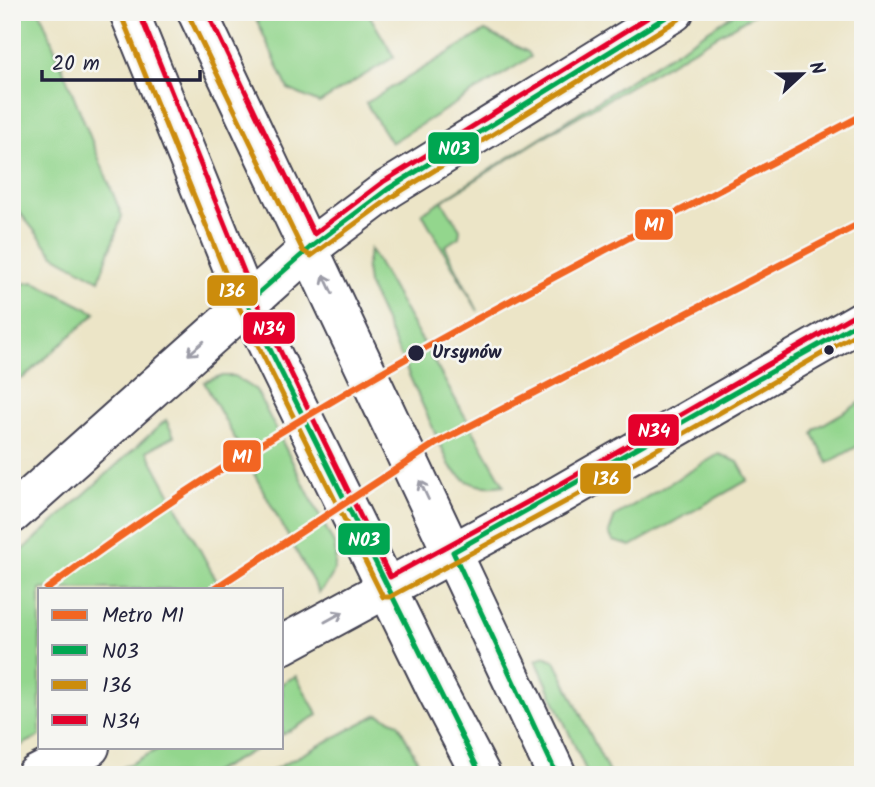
<svg xmlns="http://www.w3.org/2000/svg" width="875" height="787" viewBox="0 0 875 787" font-family="Kalam,sans-serif">
<rect width="100%" height="100%" fill="#f6f6f2"/>
<filter id="ink" filterUnits="userSpaceOnUse"><feTurbulence type="fractalNoise" baseFrequency=".0143" numOctaves="2"/><feDisplacementMap in="SourceGraphic" scale="14" xChannelSelector="R" yChannelSelector="G"/><feConvolveMatrix kernelMatrix="1 2 1 2 8 2 1 2 1" color-interpolation-filters="sRGB"/></filter>
<filter id="wash" filterUnits="userSpaceOnUse"><feTurbulence type="fractalNoise" baseFrequency=".00686" numOctaves="4" result="noise"/><feDisplacementMap in="SourceGraphic" scale="28" xChannelSelector="R" yChannelSelector="G"/><feGaussianBlur stdDeviation="1.57" result="paint"/><feColorMatrix in="noise" values="0 0 0 0 0 0 0 0 0 0 0 0 0 0 0 0 0 1.4 0 .05"/><feComposite in="paint" operator="in"/></filter>
<g filter="url(#wash)">
<rect width="100%" height="100%" fill="#ece5c7"/>
<path fill="#93d68d" stroke="#5a7c64" stroke-width="2" d="M12 12H40L122 216 99 280 54 255 12 203Z
M253 12H377L370 16 394 57 319 103 288 89Z
M737 12H758L560 127 442 201 460 229 459 237 445 246 478 311 422 213Z
M485 31 528 52 531 57 391 143 366 103Z
M370 249 504 485C479 489 467 485 450 466L368 284 366 267Z
M34 282 96 313 23 378 12 381V285Z
M220 376H234L256 390 335 546C337 568 334 577 319 593L204 382Z
M863 401V443L828 463 813 434 815 429Z
M166 420 174 436 147 451 221 589H40V736L12 750V560Z
M719 454 738 462 748 480 631 546 613 541 609 533 615 516Z
M545 656 555 661 610 775H588L536 660Z
M296 676 318 715 282 735V683Z
M378 714 398 723 425 775H264Z
M162 747H260L208 775H109Z"/>
</g>
<g filter="url(#ink)">
<g fill="none" stroke-linecap="round" stroke-linejoin="round">
<defs>
<path id="tertiary" d="M129 12 247 303 435 687 481 775
M197 12 557 775"/>
<path id="secondary" d="M12 514 311 247 388 189 674 12
M282 645 561 494 863 320
M36 775 90 747"/>
</defs>
<use href="#tertiary" stroke="#403f50" stroke-width="42"/>
<use href="#secondary" stroke="#403f50" stroke-width="42"/>
<use href="#tertiary" stroke="#fff" stroke-width="38"/>
<use href="#secondary" stroke="#fff" stroke-width="38"/>
<defs>
<path id="bus-1" d="M247 303 481 775
M247 303 311 247 388 189 674 12
M453 552 863 320
M453 552 557 775"/>
<path id="bus-2" d="M121 15 239 307 383 597H390L565 502 863 330
M189 16 303 251 311 256 393 196 679 19"/>
<path id="bus-3" d="M139 12 255 299 390 577 557 486 859 312
M207 12 314 234 383 182 657 12"/>
</defs>
<use href="#bus-1" stroke="#f6f6f2" stroke-width="10"/>
<use href="#bus-2" stroke="#f6f6f2" stroke-width="10"/>
<use href="#bus-3" stroke="#f6f6f2" stroke-width="10"/>
<use href="#bus-1" stroke="#00a651" stroke-width="5"/>
<use href="#bus-2" stroke="#cc8c0c" stroke-width="5"/>
<use href="#bus-3" stroke="#e4002b" stroke-width="5"/>
<defs>
<path id="metro-1" d="M47 589C300 400 585 262 863 115
M214 589 435 444 863 222"/>
</defs>
<use href="#metro-1" stroke="#f6f6f2" stroke-width="12"/>
<use href="#metro-1" stroke="#f26522" stroke-width="7"/>
</g>
<defs><path id="oneway-shaft" d="M-6 0H5M1.5-3L5.5 0L1.5 3" fill="none" stroke-width="1.6" stroke-linecap="round" stroke-linejoin="round" transform="scale(1.75)"/></defs>
<g stroke="#9c9ca7">
<use href="#oneway-shaft" transform="translate(328 284) rotate(-115)"/>
<use href="#oneway-shaft" transform="translate(196 348) rotate(139)"/>
<use href="#oneway-shaft" transform="translate(424 490) rotate(-115)"/>
<use href="#oneway-shaft" transform="translate(334 617) rotate(-29)"/>
</g>
</g>
<g fill="#22223b" stroke="#f6f6f2" stroke-width="2.5">
<circle cx="829" cy="350" r="6"/>
<circle cx="416" cy="353" r="9"/>
</g>
<g text-anchor="middle" dominant-baseline="central" stroke-width="5" stroke-linejoin="round" paint-order="stroke">
<g font-size="19" font-weight="bold" fill="#22223b" stroke="#f6f6f2" text-anchor="start">
<text x="432" y="353">Ursynów</text>
</g>
</g>
<g stroke="#f6f6f2" stroke-width="2.5">
<rect x="427" y="131" width="53" height="34" rx="7" fill="#00a651"/>
<rect x="634" y="208" width="40" height="33" rx="7" fill="#f26522"/>
<rect x="206" y="274" width="53" height="33" rx="7" fill="#cc8c0c"/>
<rect x="242" y="311" width="54" height="34" rx="7" fill="#e4002b"/>
<rect x="627" y="413" width="53" height="34" rx="7" fill="#e4002b"/>
<rect x="222" y="439" width="40" height="34" rx="7" fill="#f26522"/>
<rect x="579" y="462" width="53" height="33" rx="7" fill="#cc8c0c"/>
<rect x="337" y="522" width="54" height="34" rx="7" fill="#00a651"/>
</g>
<g font-size="19" text-anchor="middle" font-weight="bold" fill="#fff">
<text x="454" y="155">N03</text>
<text x="654" y="231">M1</text>
<text x="232" y="297">136</text>
<text x="269" y="335">N34</text>
<text x="654" y="437">N34</text>
<text x="242" y="463">M1</text>
<text x="606" y="485">136</text>
<text x="364" y="546">N03</text>
</g>
<rect width="875" height="787" fill="none" stroke="#f6f6f2" stroke-width="42"/>
<rect x="38" y="588" width="245" height="161" fill="#f6f6f2" stroke="#a1a1a9" stroke-width="2"/>
<rect x="52" y="610" width="35" height="10" fill="#f26522" stroke="#a1a1a9" stroke-width="2"/>
<text x="102" y="622" font-size="21" fill="#22223b">Metro M1</text>
<rect x="52" y="645" width="35" height="10" fill="#00a651" stroke="#a1a1a9" stroke-width="2"/>
<text x="102" y="658" font-size="21" fill="#22223b">N03</text>
<rect x="52" y="680" width="35" height="10" fill="#cc8c0c" stroke="#a1a1a9" stroke-width="2"/>
<text x="102" y="692" font-size="21" fill="#22223b">136</text>
<rect x="52" y="715" width="35" height="10" fill="#e4002b" stroke="#a1a1a9" stroke-width="2"/>
<text x="102" y="728" font-size="21" fill="#22223b">N34</text>
<g transform="translate(802 74) rotate(68)" stroke="#f6f6f2" stroke-width="5" paint-order="stroke">
<path d="M0-5L12 26L0 18L-12 26Z" fill="#22223b"/>
<text y="-10" font-size="19" font-weight="bold" text-anchor="middle" fill="#22223b">N</text>
</g>
<path d="M42 70v10h158v-10" fill="none" stroke="#22223b" stroke-width="3.5"/>
<text x="52" y="70" font-size="21" fill="#22223b" stroke="#f6f6f2" stroke-width="5" paint-order="stroke">20 m</text>
</svg>
